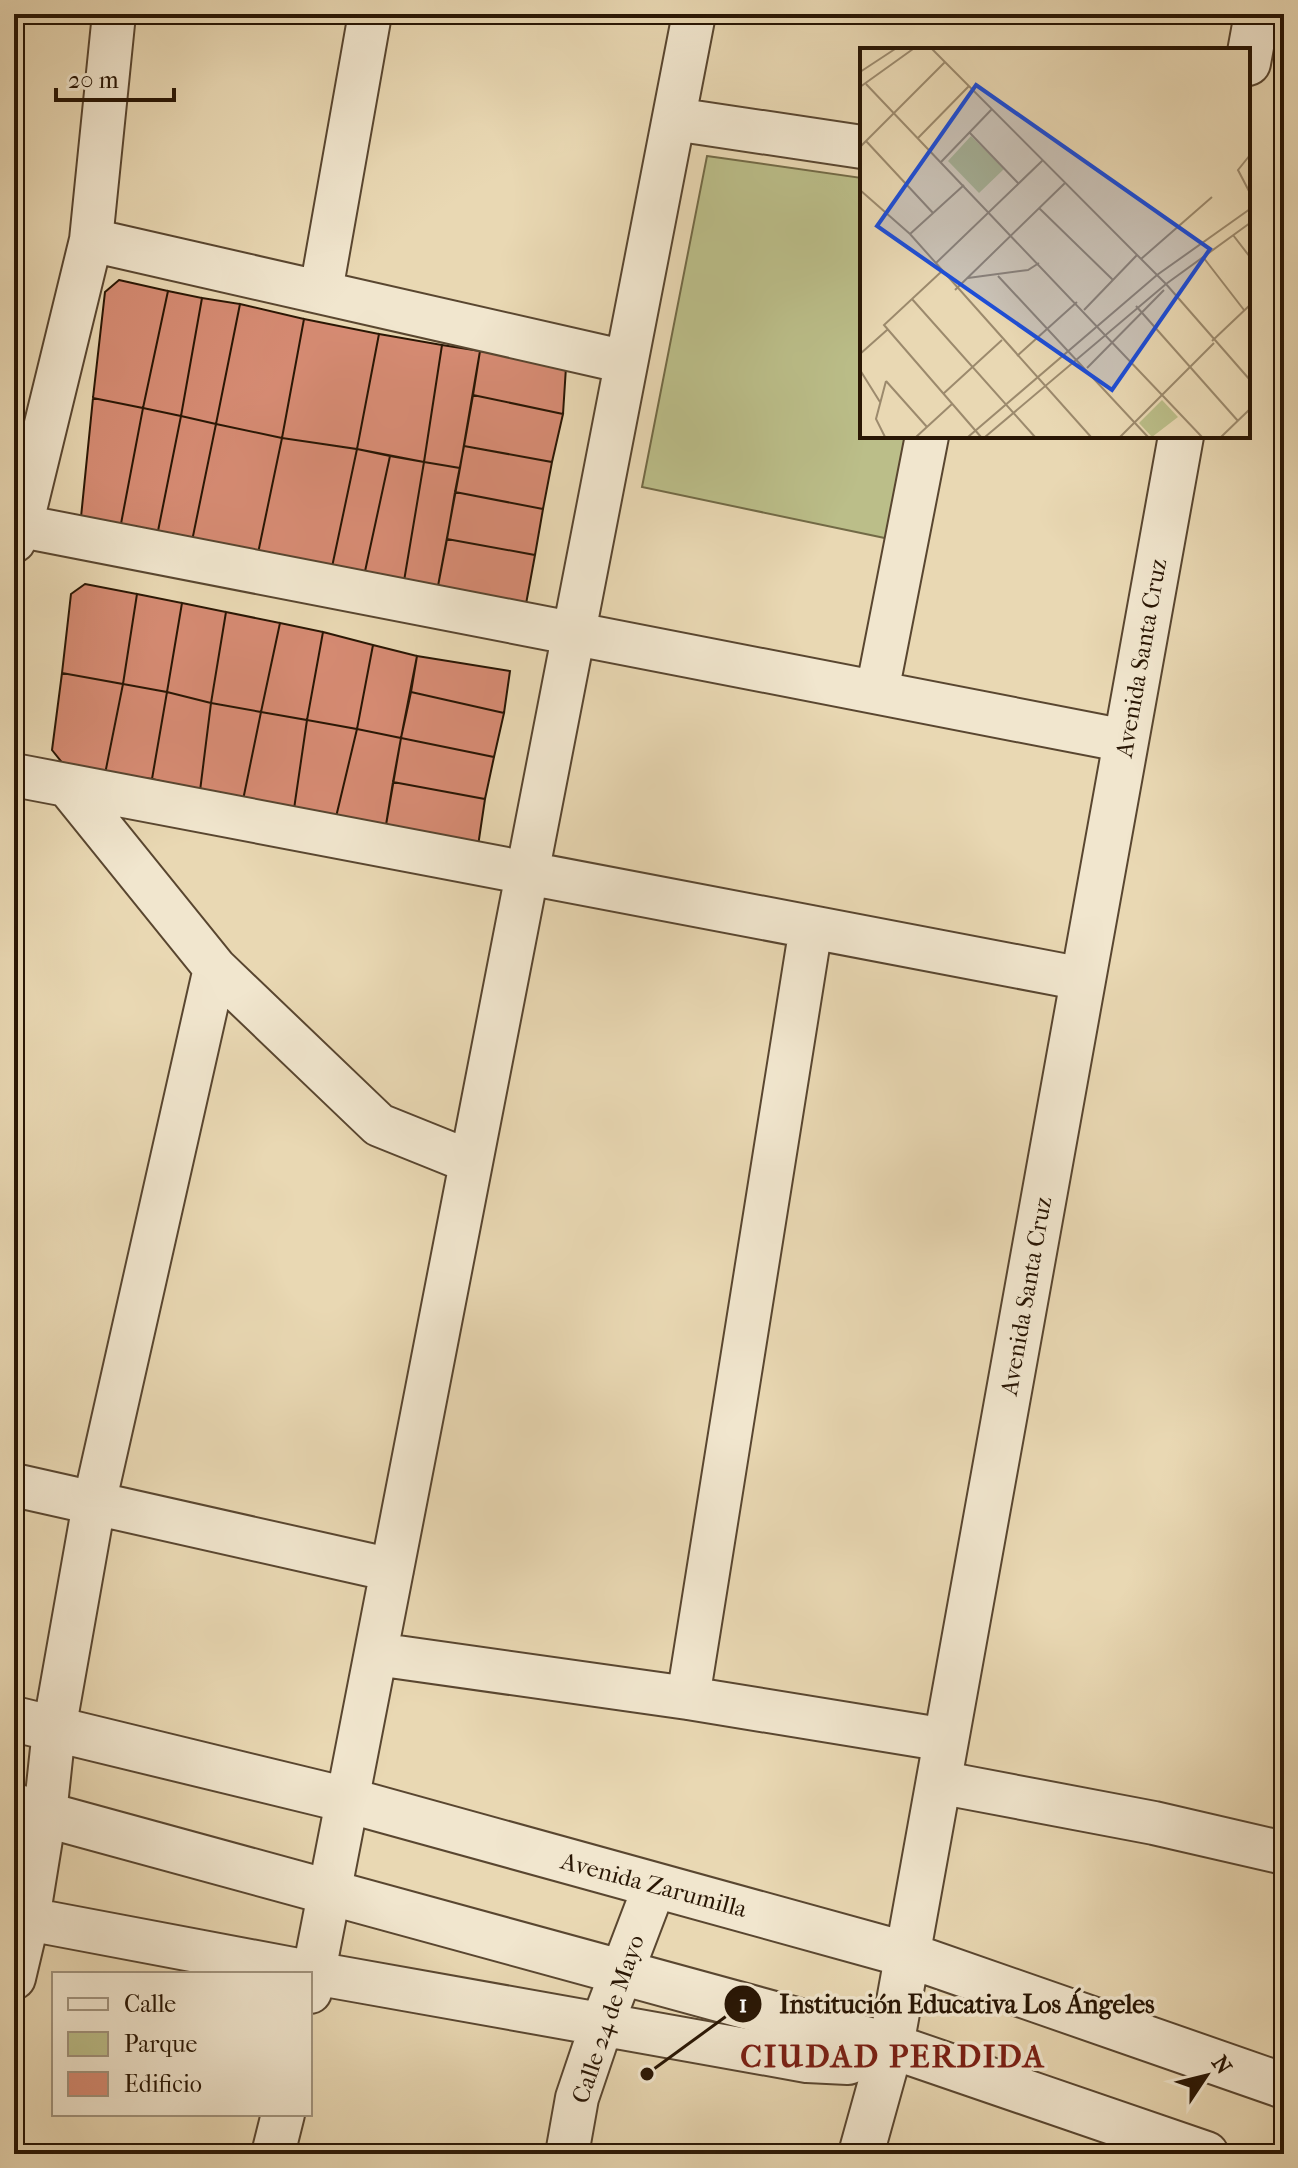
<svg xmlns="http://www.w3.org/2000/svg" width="1298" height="2168" viewBox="0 0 1298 2168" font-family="'IM FELL French Canon',serif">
<rect width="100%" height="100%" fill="#e9d8b3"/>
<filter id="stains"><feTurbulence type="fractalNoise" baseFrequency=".0025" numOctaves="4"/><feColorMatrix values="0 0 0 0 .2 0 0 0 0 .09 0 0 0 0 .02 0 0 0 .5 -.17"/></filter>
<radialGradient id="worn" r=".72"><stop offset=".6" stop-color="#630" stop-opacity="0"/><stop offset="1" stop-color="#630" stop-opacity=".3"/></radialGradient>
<path fill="#bbbe89" stroke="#726a46" stroke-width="2" d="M707 156 862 178V436H920L899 541 642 487Z"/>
<path fill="#d68b73" stroke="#291604" stroke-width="2" d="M119 280 168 291 143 408 93 398 105 292Z
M168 291 202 298 181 416 143 408Z
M202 298 240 304 216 424 181 416Z
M240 304 304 319 282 438 216 424Z
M304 319 379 334 357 449 282 438Z
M379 334 442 345 424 462 357 449Z
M442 345 480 351 460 468 424 462Z
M480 351 566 367 563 414 473 395Z
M473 395 563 414 552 462 464 446Z
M93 398 143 408 120 529 81 517Z
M143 408 181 416 157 536 120 529Z
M181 416 216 424 192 541 157 536Z
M216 424 282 438 257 558 192 541Z
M282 438 357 449 332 567 257 558Z
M464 446 552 462 543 509 455 492Z
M357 449 390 456 364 576 332 567Z
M390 456 424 462 404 581 364 576Z
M424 462 460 468 438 586 404 581Z
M455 492 543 509 535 555 447 539Z
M447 539 535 555 526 604 438 586Z
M85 584 137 594 123 684 62 673 71 594Z
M137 594 182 603 167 692 123 684Z
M182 603 226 612 211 703 167 692Z
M226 612 280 623 261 712 211 703Z
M280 623 323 632 307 720 261 712Z
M323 632 373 645 357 729 307 720Z
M373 645 417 656 401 738 357 729Z
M417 656 510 671 504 713 411 692Z
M62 673 123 684 105 774 64 765 52 750Z
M123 684 167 692 152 779 105 774Z
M167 692 211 703 200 791 152 779Z
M411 692 504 713 494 757 401 738Z
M211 703 261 712 243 800 200 791Z
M261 712 307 720 294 809 243 800Z
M307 720 357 729 336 817 294 809Z
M357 729 401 738 385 831 336 817Z
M401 738 494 757 485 799 393 782Z
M393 782 485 799 478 846 385 831Z"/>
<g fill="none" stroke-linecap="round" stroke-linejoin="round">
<defs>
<path id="minor" d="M674 119 862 147
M91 240 626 362
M321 291 370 14
M21 526 1126 741
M14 541 21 526 91 240 114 14
M877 692 927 436
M14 775 1083 979
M68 786 215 968 379 1125 471 1162
M14 1485 392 1570
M376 1654 688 1698 946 1740
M688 1698 811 927
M938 1782 1154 1823 1284 1853
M28 1919 314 1973 807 2061 848 2063 891 2046
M14 1978 28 1919 45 1814 54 1730 94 1504 215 968
M310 1992 694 14
M273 2154 283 2114
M567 2154 577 2098 602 2024 655 1885"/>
<path id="tertiary" d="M1248 63 1257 14
M14 1719 347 1800 908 1955 1284 2086
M14 1806 891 2046 1206 2154
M861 2154 891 2046 1181 436"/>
</defs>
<use href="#minor" stroke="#594630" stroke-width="46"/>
<use href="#tertiary" stroke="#594630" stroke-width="48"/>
<use href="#minor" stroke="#f1e6ce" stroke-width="42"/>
<use href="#tertiary" stroke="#f1e6ce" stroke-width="44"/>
</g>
<g text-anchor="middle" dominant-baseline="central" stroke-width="7" stroke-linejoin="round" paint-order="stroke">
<g font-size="24" fill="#291604" stroke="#f1e6ce">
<text transform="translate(1141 658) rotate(-80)">Avenida Santa Cruz</text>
<text transform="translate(1026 1296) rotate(-80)">Avenida Santa Cruz</text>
<text transform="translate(654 1885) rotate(15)">Avenida Zarumilla</text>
<text transform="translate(608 2019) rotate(-71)">Calle 24 de Mayo</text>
</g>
<g font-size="32" font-weight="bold" letter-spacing="2" fill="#7a1f14" stroke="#f1e6ce">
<text x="893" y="2056">CIUDAD PERDIDA</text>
</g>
</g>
<g transform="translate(860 48)">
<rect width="390" height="390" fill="#e9d8b3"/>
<path d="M111 88 144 121 119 145 88 113ZM302 352 318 369 292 389 279 375Z" fill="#bbbe89"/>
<path fill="none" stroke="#9c8a6d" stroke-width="2" d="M72 1 306 236 390 332M0 24 35 1M6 36 342 389M0 39 53 1M109 84 158 135M58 90 109 38M6 93 73 165M0 99 85 14M390 107 378 122 390 145M81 114 132 61M0 142 50 186 231 389M179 160 253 232M50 186 104 137M373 187 390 209M343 209 384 262M281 211 352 149M76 215 183 112M81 224 24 277 121 389M138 228 288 389M108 230 168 222 179 215M95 242 205 135M52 251 175 389M276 258 378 373M224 262 277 207M352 293 390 257M0 306 27 282M157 308 217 254M227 320 304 242M0 322 20 354M26 333 67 379M83 346 142 292M25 389 16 371 26 333M56 389 92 356M108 389 297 227 390 161M125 389 306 236 390 175M260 389 354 295M361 389 390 361"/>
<path fill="#1d4ed8" fill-opacity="0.15" stroke="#1d4ed8" stroke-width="4" d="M116 37 350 201 252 342 17 178Z"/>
<rect width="390" height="390" fill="none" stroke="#291604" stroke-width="4"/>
</g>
<path fill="none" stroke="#291604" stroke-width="3" d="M647 2074L743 2004"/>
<g fill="#291604" stroke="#f1e6ce" stroke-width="3">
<circle cx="647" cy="2074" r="8"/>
<circle cx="743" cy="2004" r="20"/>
</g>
<g font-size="24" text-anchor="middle" font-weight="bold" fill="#fff">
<text x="743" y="2012">1</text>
</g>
<g font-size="26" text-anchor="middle" font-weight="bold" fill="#291604" stroke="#f1e6ce" stroke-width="7" stroke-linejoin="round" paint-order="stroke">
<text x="967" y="2013">Institución Educativa Los Ángeles</text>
</g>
<rect width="1298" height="2168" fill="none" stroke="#e9d8b3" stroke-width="48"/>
<rect x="16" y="16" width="1266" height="2136" fill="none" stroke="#291604" stroke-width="4"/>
<rect x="24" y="24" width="1250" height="2120" fill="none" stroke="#291604" stroke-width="2"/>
<rect x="52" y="1972" width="260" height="144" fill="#f1e6ce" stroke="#a1937d" stroke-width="2"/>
<rect x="68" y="1998" width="40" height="12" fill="#f1e6ce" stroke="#a1937d" stroke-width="2"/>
<text x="124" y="2012" font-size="24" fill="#291604">Calle</text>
<rect x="68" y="2032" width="40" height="24" fill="#bbbe89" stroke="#a1937d" stroke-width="2"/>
<text x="124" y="2052" font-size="24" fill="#291604">Parque</text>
<rect x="68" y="2072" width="40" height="24" fill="#d68b73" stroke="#a1937d" stroke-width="2"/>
<text x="124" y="2092" font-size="24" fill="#291604">Edificio</text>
<g transform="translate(1206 2076) rotate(55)" stroke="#f1e6ce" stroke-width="6" paint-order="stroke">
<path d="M0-6L14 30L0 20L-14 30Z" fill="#291604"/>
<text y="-12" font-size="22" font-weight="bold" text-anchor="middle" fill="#291604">N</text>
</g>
<path d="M56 88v12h118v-12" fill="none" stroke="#291604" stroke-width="4"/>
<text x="68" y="88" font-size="24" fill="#291604" stroke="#f1e6ce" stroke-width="6" paint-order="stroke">20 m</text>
<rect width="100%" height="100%" filter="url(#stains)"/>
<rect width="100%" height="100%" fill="url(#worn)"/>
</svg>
